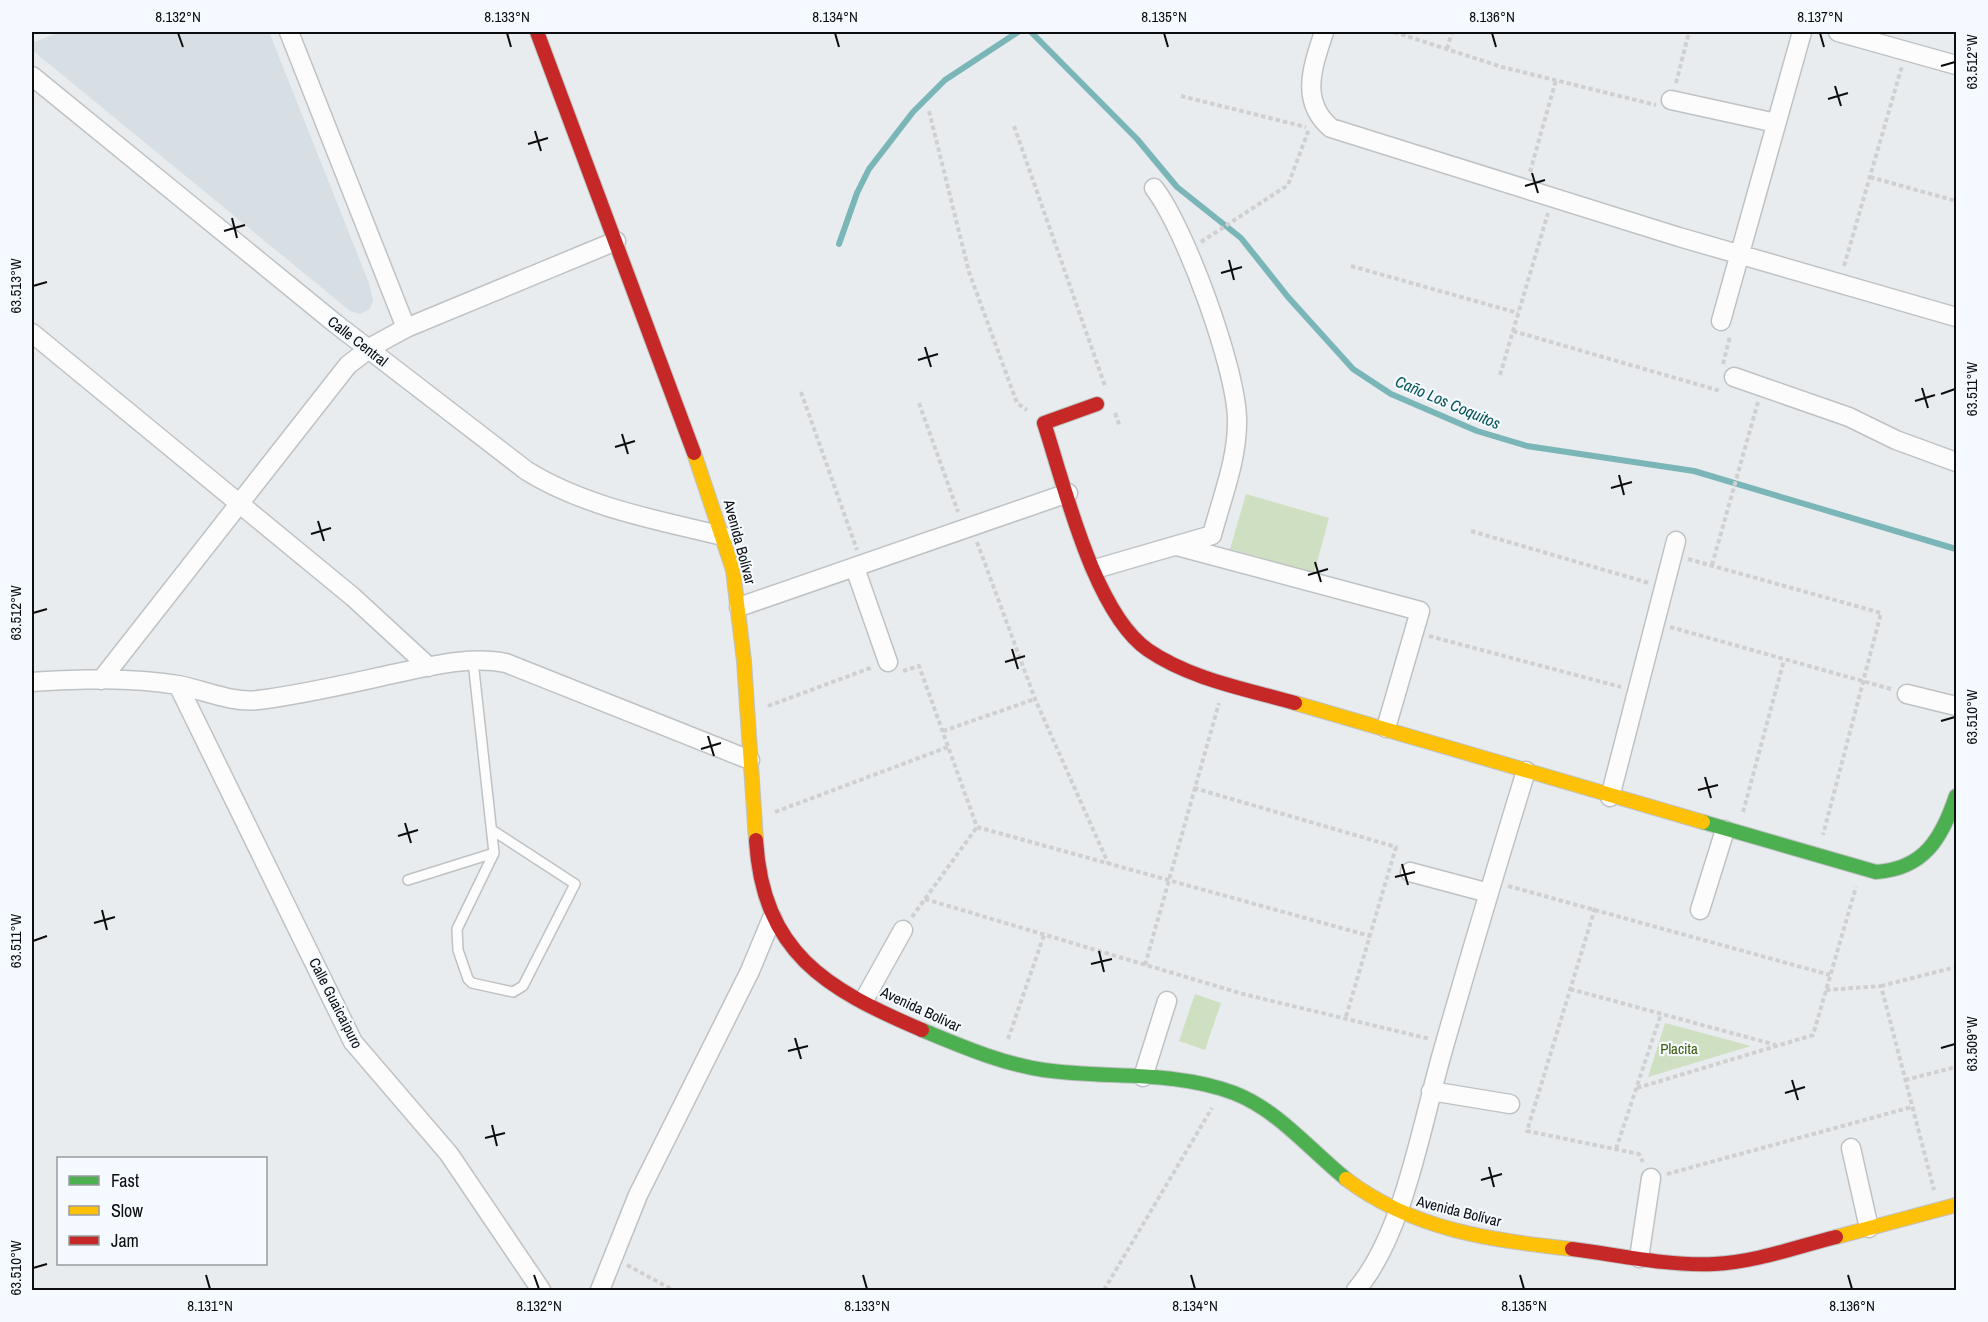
<svg xmlns="http://www.w3.org/2000/svg" width="1988" height="1322" viewBox="0 0 1988 1322" font-family="'Archivo Narrow',sans-serif">
<rect width="100%" height="100%" fill="#e9ecee"/>
<path fill="#d7dee4" d="M60 32H269L369 283 373 300 370 309 360 314 350 311 32 50V43Z"/>
<path fill="#cfdfc2" d="M1246 494 1329 518 1314 573 1230 549Z
M1195 994 1221 1003 1205 1050 1179 1041Z
M1665 1023 1751 1046 1648 1077Z"/>
<g fill="none" stroke-linecap="round" stroke-linejoin="round">
<path stroke="#7ab5b7" stroke-width="6" d="M1031 32 1137 139 1177 187 1241 238 1288 297 1353 369 1391 394 1477 431 1527 446 1694 471 1956 549
M839 244 857 193 869 169 913 112 945 80 1018 32"/>
<defs>
<path id="lane" d="M473 661 494 853 457 929 458 950 468 979 472 983 513 992 523 986 575 884 492 830
M408 880 494 853"/>
<path id="street" d="M289 32 406 328
M1324 32C1313 66 1299 101 1331 128L1679 237 1956 317
M1838 32 1956 65
M32 76 336 324 527 471C585 507 657 520 723 536
M1671 100 1776 123
M1721 321 1802 32
M32 333 353 597 429 667
M1734 377 1849 417 1896 440 1956 462
M1177 546 1420 611 1386 728
M855 568 888 662
M1095 569 1212 535C1222 497 1238 458 1237 419 1236 367 1185 228 1154 188
M739 607 1068 493
M101 680 348 365 373 346 406 328 616 241
M32 682C80 679 129 677 178 685 205 690 230 703 258 700 307 694 355 682 402 672 435 665 473 656 506 663L750 760
M178 685 353 1042 449 1154 541 1290
M1907 694 1956 706
M1610 797 1676 541
M1410 872 1489 893
M1700 910 1725 830
M864 1000 903 930
M1143 1077 1167 1001
M1431 1091 1510 1104
M1851 1148 1869 1228
M1639 1258 1651 1178
M600 1290 638 1195 750 971 772 918
M1356 1290C1405 1234 1423 1116 1445 1043 1471 952 1498 862 1526 771"/>
<path id="fast" d="M1703 822 1876 872C1924 869 1942 838 1956 796
M922 1030C961 1046 1002 1064 1044 1070 1107 1079 1173 1070 1234 1093 1278 1110 1310 1150 1346 1179"/>
<path id="slow" d="M694 453 733 570 744 661 756 840
M1295 703 1703 822
M1346 1179C1413 1230 1490 1240 1572 1249
M1836 1237 1956 1205"/>
<path id="jam" d="M537 32 694 453
M1097 404 1044 423C1064 484 1094 613 1148 650 1190 679 1246 689 1295 703
M756 840C763 953 826 989 922 1030
M1572 1249C1619 1255 1666 1266 1714 1264 1756 1262 1796 1247 1836 1237"/>
</defs>
<use href="#lane" stroke="#bfc2c4" stroke-width="12"/>
<use href="#street" stroke="#bfc2c4" stroke-width="21"/>
<use href="#fast" stroke="#bfc2c4" stroke-width="16"/>
<use href="#slow" stroke="#bfc2c4" stroke-width="16"/>
<use href="#jam" stroke="#bfc2c4" stroke-width="16"/>
<path stroke="#d0d0d1" stroke-width="4" stroke-dasharray="4.5 3" stroke-linecap="butt" d="M1394 32 1502 67 1656 105
M1447 49 1452 32
M1676 83 1689 32
M1181 96 1306 127
M929 111 969 272 1017 403 1027 410
M1014 126 1105 386
M1530 172 1556 80
M1870 177 1956 201
M1201 242 1288 185 1309 129
M1351 266 1518 313
M1844 266 1902 66
M1513 331 1717 390 1718 386
M1723 364 1730 336
M1500 375 1548 213
M801 392 857 550
M919 403 958 512
M1115 413 1120 427
M1471 531 1649 583
M977 542 1035 699 1108 863
M1688 559 1881 613 1823 835
M1712 565 1758 402
M1670 627 1891 689
M1429 636 1621 687
M903 671 919 666 977 827
M768 706 873 667
M943 731 1035 699
M1194 788 1396 847 1345 1020
M775 812 948 747
M1743 812 1784 660
M977 827 1370 936
M1508 886 1830 975
M925 899 1243 994 1430 1039
M1595 908 1527 1131 1639 1154 1643 1162
M912 917 977 827
M1145 965 1219 703
M1881 986 1956 967
M1570 989 1776 1045
M1826 990 1881 986 1934 1190
M1008 1039 1044 935
M1905 1080 1956 1067
M1637 1088 1813 1035 1856 887
M1616 1149 1661 1014
M1667 1174 1912 1107
M627 1265 673 1290
M1104 1290 1212 1108"/>
<use href="#lane" stroke="#fcfcfc" stroke-width="9"/>
<use href="#street" stroke="#fcfcfc" stroke-width="18"/>
<use href="#fast" stroke="#4caf50" stroke-width="14"/>
<use href="#slow" stroke="#ffc107" stroke-width="14"/>
<use href="#jam" stroke="#c62828" stroke-width="14"/>
</g>
<path fill="none" stroke="#0b0d0e" stroke-width="2" d="M178 33 183 47M507 33 511 47M835 33 839 47M1164 33 1168 47M1492 33 1496 47M1820 33 1824 47M1941 66 1955 62M1835 86 1841 106M1828 99 1848 93M535 131 541 151M528 144 548 138M1532 173 1538 193M1525 186 1545 180M232 218 237 238M224 231 245 225M1229 260 1234 280M1221 273 1242 267M33 286 47 282M925 347 931 367M918 360 938 354M1922 388 1928 408M1941 394 1955 389M1915 401 1935 395M622 434 628 454M615 447 635 441M1619 475 1624 495M1611 488 1632 482M318 521 324 541M311 534 331 528M1315 562 1321 582M1308 575 1328 569M33 613 47 609M1012 649 1018 669M1005 662 1025 656M1941 721 1955 717M708 736 714 756M701 749 721 743M1705 777 1711 798M1698 790 1718 785M405 823 411 843M398 836 418 830M1402 864 1408 885M1395 877 1415 872M102 910 107 930M94 923 115 917M33 941 47 936M1099 951 1104 972M1091 964 1112 959M795 1038 801 1059M1941 1048 1955 1044M788 1051 808 1046M1792 1080 1798 1100M1785 1093 1805 1087M492 1125 497 1146M485 1138 505 1133M1489 1167 1494 1187M1481 1180 1502 1174M33 1268 47 1264M206 1275 210 1289M534 1275 539 1289M863 1275 867 1289M1191 1275 1195 1289M1520 1275 1524 1289M1848 1275 1852 1289"/>
<g text-anchor="middle" dominant-baseline="central" stroke-width="4.5" stroke-linejoin="round" paint-order="stroke">
<g font-size="15" fill="#0b0d0e" stroke="#f4faff">
<text transform="translate(358 341) rotate(38)">Calle Central</text>
<text transform="translate(740 542) rotate(75)">Avenida Bolívar</text>
<text transform="translate(336 1003) rotate(63)">Calle Guaicaipuro</text>
<text transform="translate(921 1009) rotate(25)">Avenida Bolívar</text>
<text transform="translate(1459 1211) rotate(14)">Avenida Bolívar</text>
</g>
<g font-size="15" fill="#3e5d09" stroke="#f4faff">
<text x="1679" y="1048">Placita</text>
</g>
<g font-size="16" font-style="italic" fill="#055355" stroke="#f4faff">
<text transform="translate(1448 402) rotate(23)">Caño Los Coquitos</text>
</g>
</g>
<rect width="1988" height="1322" fill="none" stroke="#f4faff" stroke-width="66"/>
<rect x="57" y="1157" width="210" height="108" fill="#f4faff" stroke="#979b9f" stroke-width="1.5"/>
<rect x="69" y="1176" width="30" height="9" fill="#4caf50" stroke="#979b9f" stroke-width="1.5"/>
<text x="111" y="1187" font-size="18" fill="#0b0d0e">Fast</text>
<rect x="69" y="1206" width="30" height="9" fill="#ffc107" stroke="#979b9f" stroke-width="1.5"/>
<text x="111" y="1217" font-size="18" fill="#0b0d0e">Slow</text>
<rect x="69" y="1236" width="30" height="9" fill="#c62828" stroke="#979b9f" stroke-width="1.5"/>
<text x="111" y="1247" font-size="18" fill="#0b0d0e">Jam</text>
<rect x="33" y="33" width="1922" height="1256" fill="none" stroke="#0b0d0e" stroke-width="2"/>
<g font-size="15" text-anchor="middle" fill="#0b0d0e">
<text x="178" y="22">8.132°N</text>
<text x="507" y="22">8.133°N</text>
<text x="835" y="22">8.134°N</text>
<text x="1164" y="22">8.135°N</text>
<text x="1492" y="22">8.136°N</text>
<text x="1820" y="22">8.137°N</text>
<text transform="translate(1972 62) rotate(-90)" y="5">63.512°W</text>
<text transform="translate(16 286) rotate(-90)" y="5">63.513°W</text>
<text transform="translate(1972 389) rotate(-90)" y="5">63.511°W</text>
<text transform="translate(16 613) rotate(-90)" y="5">63.512°W</text>
<text transform="translate(1972 717) rotate(-90)" y="5">63.510°W</text>
<text transform="translate(16 941) rotate(-90)" y="5">63.511°W</text>
<text transform="translate(1972 1044) rotate(-90)" y="5">63.509°W</text>
<text transform="translate(16 1268) rotate(-90)" y="5">63.510°W</text>
<text x="210" y="1311">8.131°N</text>
<text x="539" y="1311">8.132°N</text>
<text x="867" y="1311">8.133°N</text>
<text x="1195" y="1311">8.134°N</text>
<text x="1524" y="1311">8.135°N</text>
<text x="1852" y="1311">8.136°N</text>
</g>
</svg>
